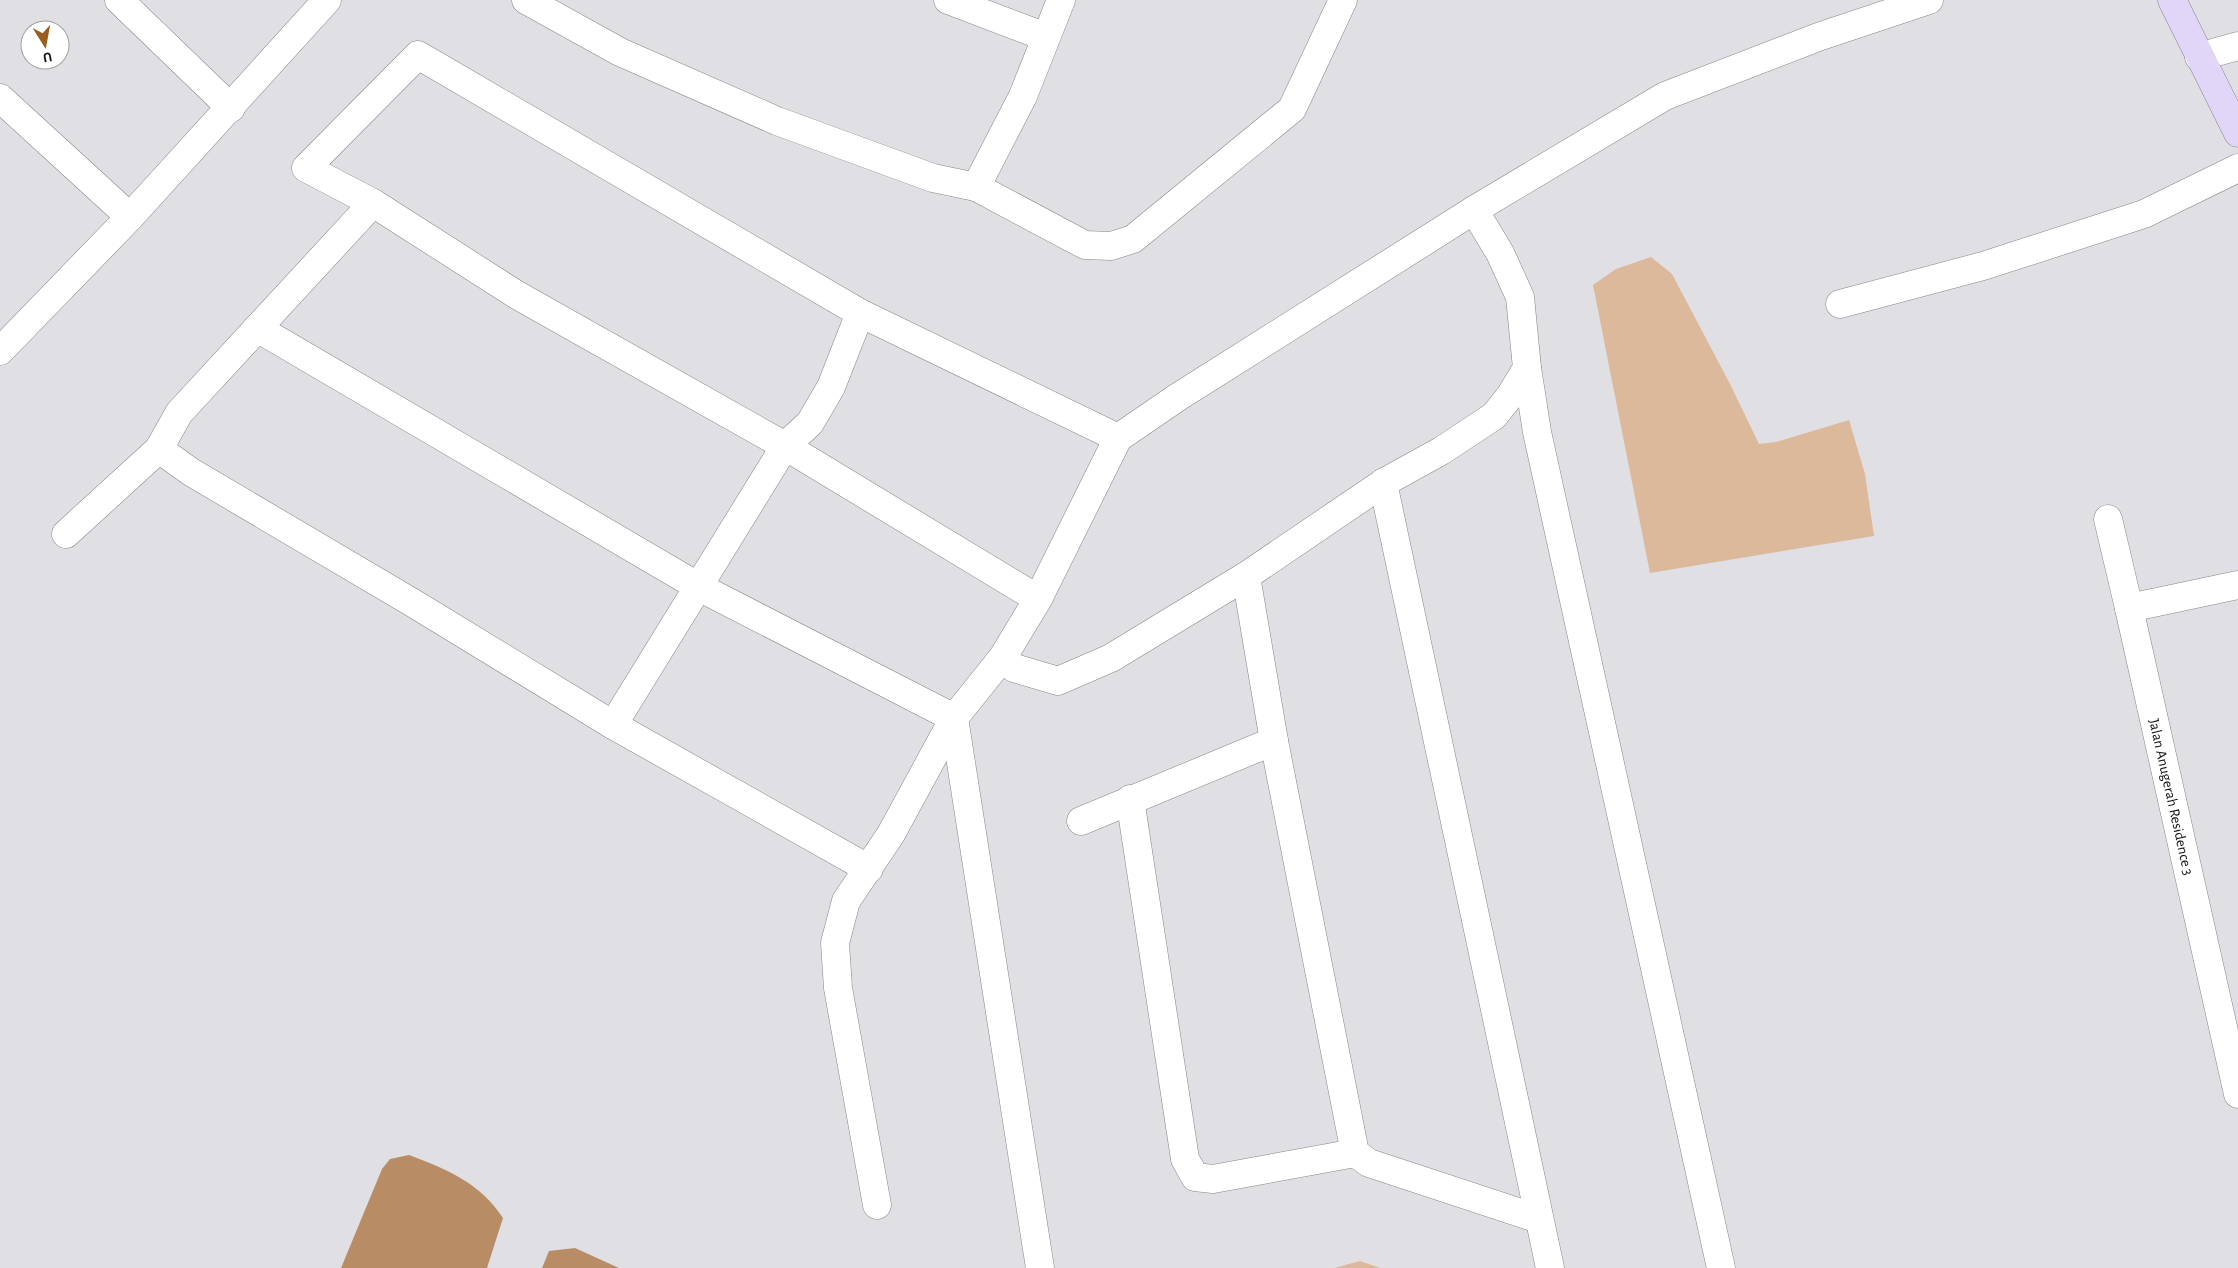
<svg xmlns="http://www.w3.org/2000/svg" width="2238" height="1268" viewBox="0 0 2238 1268" font-family="'Alegreya Sans',sans-serif">
<rect width="100%" height="100%" fill="#e0dfe3"/>
<path fill="#dcb99b" d="M1651 257 1672 274 1730 384 1759 444 1776 442 1849 420 1865 474 1874 536 1650 573 1593 285 1616 269Z
M1360 1261 1380 1268H1334Z"/>
<path fill="#b88d66" d="M409 1155C448 1170 479 1182 503 1218L487 1268H341L382 1169 390 1159Z
M575 1248 619 1268H542L549 1251Z"/>
<g fill="none" stroke-linecap="round" stroke-linejoin="round">
<defs>
<g id="street">
<path d="M119 0 231 108"/>
<path d="M526 0 620 52 777 121 933 178 976 187 1085 245 1111 246 1133 239 1292 109 1343 0"/>
<path d="M948 0 1046 37"/>
<path d="M2199 57 2238 46"/>
<path d="M0 98 130 217"/>
<path d="M976 187 1023 96 1061 0"/>
<path d="M373 203 517 295 785 446 1038 599"/>
<path d="M1840 304 1983 266 2144 214 2238 168"/>
<path d="M257 328 699 587 954 718 1040 1268"/>
<path d="M0 351 130 217 327 0"/>
<path d="M1527 368 1537 432 1721 1268"/>
<path d="M159 449 191 472 413 603 613 725 869 869"/>
<path d="M1383 483 1550 1268"/>
<path d="M2108 519 2129 608"/>
<path d="M66 534 159 449 179 413 373 203 306 168 418 55 860 313 1118 438"/>
<path d="M1246 576 1274 741 1355 1153 1369 1163 1539 1219"/>
<path id="s1" d="M2238 585 2129 608 2238 1094"/>
<path d="M1003 657 1014 668 1058 681 1111 658 1246 576 1383 483 1441 451 1494 416 1510 396 1527 368 1520 297 1500 253 1474 210"/>
<path d="M613 725 785 446 810 423 831 387 860 313"/>
<path d="M1130 799 1185 1159 1195 1177 1213 1179 1355 1153"/>
<path d="M1081 821 1274 741"/>
<path d="M877 1205 838 988 835 943 846 901 891 834 954 718 1003 657 1038 599 1118 438 1178 397 1474 210 1665 96 1821 36 1929 0"/>
</g>
<path id="secondary" d="M2172 0 2238 133"/>
</defs>
<use href="#street" stroke="#868588" stroke-width="29"/>
<use href="#secondary" stroke="#868588" stroke-width="29"/>
<use href="#street" stroke="#fff" stroke-width="28"/>
<use href="#secondary" stroke="#e2d6f8" stroke-width="28"/>
</g>
<g text-anchor="middle" dominant-baseline="central" stroke-width="4" stroke-linejoin="round" paint-order="stroke">
<g font-size="15" fill="#121213" stroke="#fff">
<text stroke="none"><textPath href="#s1" startOffset="305">Jalan Anugerah Residence 3</textPath></text>
</g>
</g>
<g transform="translate(45 45) rotate(169)"><circle r="24" fill="#ffffff" stroke="#a0a0a1"/>
<path d="M0-4L9 19L0 12L-9 19Z" fill="#995d1e"/>
<text y="-8" font-size="14" font-weight="bold" text-anchor="middle" fill="#121213">U</text>
</g>
</svg>
